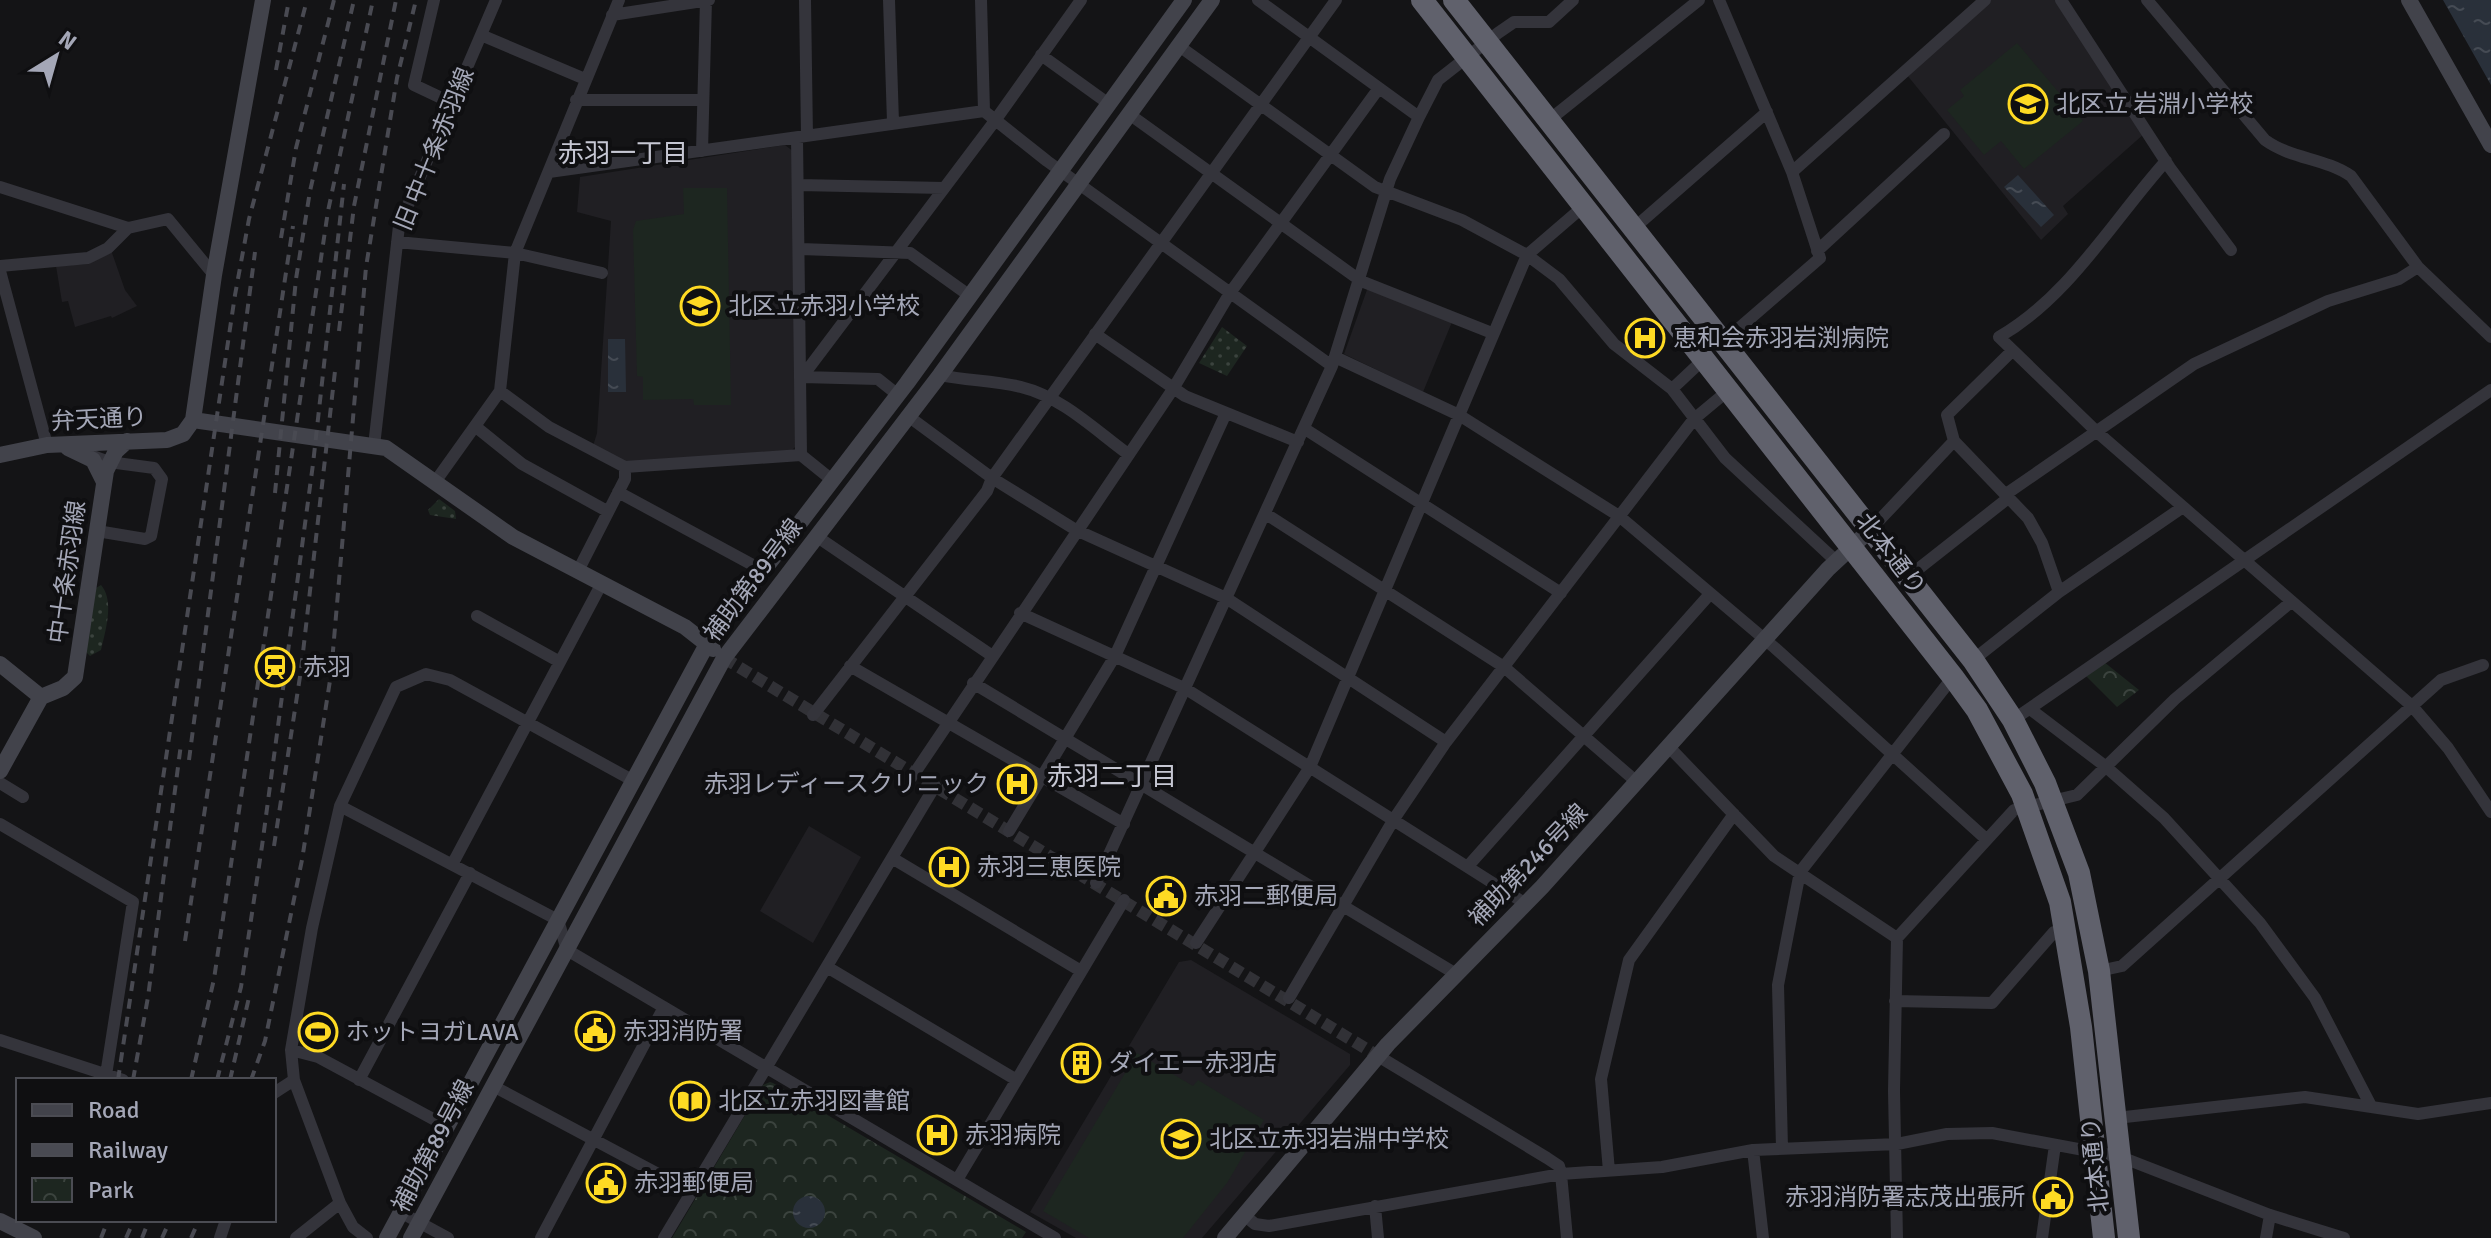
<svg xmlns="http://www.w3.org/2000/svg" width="2491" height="1238" viewBox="0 0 2491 1238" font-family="Signika,'Noto Sans JP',sans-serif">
<defs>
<pattern id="grass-dots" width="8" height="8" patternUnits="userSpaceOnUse" patternTransform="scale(2)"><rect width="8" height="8" fill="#1d2620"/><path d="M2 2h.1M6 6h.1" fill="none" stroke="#3b433e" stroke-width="1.8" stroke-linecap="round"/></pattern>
<pattern id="park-crowns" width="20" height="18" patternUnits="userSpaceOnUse" patternTransform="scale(2)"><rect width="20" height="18" fill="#1d2620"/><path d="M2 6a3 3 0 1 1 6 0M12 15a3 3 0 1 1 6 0" fill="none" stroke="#3b433e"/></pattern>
<pattern id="water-ripples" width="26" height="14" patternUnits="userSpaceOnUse" patternTransform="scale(2)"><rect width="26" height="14" fill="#29303a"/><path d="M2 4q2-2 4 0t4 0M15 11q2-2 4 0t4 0" fill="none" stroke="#454b54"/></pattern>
</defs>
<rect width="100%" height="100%" fill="#141416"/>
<path fill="#201f23" d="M1990 0H2059L2145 133 2063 206 2068 214 2041 240 1907 75Z
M785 145 794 152 797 445 789 453 625 462 593 446 597 433 611 221 577 212 580 177Z
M111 250 125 290 137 306 112 318 111 316 75 327 68 301 62 302 56 266 89 264Z
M1368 287 1452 322 1423 392 1344 354Z
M809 826 861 857 813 943 760 911Z
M1191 960 1350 1054V1065L1202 1238H1076L1030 1212 1179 962Z"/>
<path fill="url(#grass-dots)" d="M1222 327 1247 346 1227 376 1199 363Z
M439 499 455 511 456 519 430 515 428 510Z
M101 585C115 601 105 632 101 650L90 656 86 652 96 588Z"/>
<path fill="url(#park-crowns)" d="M2104 662 2139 690 2117 707 2085 675Z
M770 1082 773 1083 1026 1232 1022 1238H672L763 1085Z"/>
<path fill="#1d2620" d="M2017 43 2083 121 2024 169 2001 141 1984 155 1947 110 1964 96 1960 90Z
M683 188H727L731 405H694L693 399 643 400V377L637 376 633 230 636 221 684 214Z
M1137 1053 1193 1086 1198 1080 1264 1120 1227 1183 1183 1238H1089L1043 1211Z"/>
<path fill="url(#water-ripples)" d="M2443 0H2491V85Z
M2018 175 2054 215 2041 227 2004 187Z
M608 339H625L626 392H608Z
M793 1212a16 16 0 1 1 32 0a16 16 0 1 1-32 0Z"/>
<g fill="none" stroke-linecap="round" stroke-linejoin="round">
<path stroke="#313136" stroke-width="12" stroke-dasharray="12 6" stroke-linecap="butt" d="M724 658 1378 1056"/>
<path stroke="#34343b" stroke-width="12" d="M434 0 414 85 452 103
M805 0 807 136
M889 0 893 122
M981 0 984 111
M1258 0 1419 117
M1719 0 1792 172 1820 258 1723 342
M2061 0 2170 168 2231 250
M2147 0 2265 140C2291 159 2325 158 2351 176L2418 267 2491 337
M612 15 709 0
M481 35 585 79
M1179 46 1375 187 1462 220 1527 255 1559 279 1614 344 1672 389 1725 458 1836 561
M1041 55 1109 104
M576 100H703
M1129 114 1361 281 1492 333
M1548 121 1699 0
M797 138 801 455
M702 151 706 0
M2166 161C2113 220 2069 297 1999 337L2097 432 2412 706 2448 748 2491 812
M549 172 984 111 1047 161 1332 366
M1792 172 1985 0
M799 185 944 188
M0 187 128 228
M1634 228 1767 112
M397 242 515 253 602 273
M801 249 910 253 970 296
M1817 251 1944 134
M0 266 88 258 108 248 128 228 168 219 214 275
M0 271 47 445
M1095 334 1185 396 1298 442
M1335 357 1459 415 1619 516 1775 648 1986 839
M940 375C967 381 994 380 1021 387 1062 397 1095 430 1128 454
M802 377 994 122 1081 0
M802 377 878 379 898 395
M1672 389 1705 358
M500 391 549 427 625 467 801 455 832 480
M908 416 992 478 1076 530 1226 598 1446 742
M476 427 522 464 607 511
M1305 429 1561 593
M1954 441 2028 518 2042 543 2059 592
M374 446 399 226 496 0
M87 454 109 462 154 468 162 479 151 536 145 539 97 531
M435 482 500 391 515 253 619 0
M618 492 762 570
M1266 514 1504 667 1638 783
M1871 529 1954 441 1947 415 2011 352
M816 536 991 655
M578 571 625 479V467
M1908 577 2007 499 2009 492 2194 364 2328 301 2399 279 2418 267
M1020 613 1186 689 1526 904
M477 616 560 662
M1973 660 2059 592 2183 507
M850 666 1124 824
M973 683 1456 974
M2030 709 2105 766 2164 818 2260 923 2315 998 2370 1104
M813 715 987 491 992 478 1336 0
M2013 720 2491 390
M1669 747 1774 856 1897 938
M914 774 1173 389 1230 293 1379 88
M0 783 23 797
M340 806 558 920 567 950 1055 1238
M0 824 133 902 106 1075
M1009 831 1115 656 1226 413
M892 858 1081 971
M453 863 602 583
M1469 865 1710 594
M1096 883 1332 366 1390 179 1419 117 1438 80 1498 33 1514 22H1549L1573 0
M1196 943 1310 767 1527 255 1584 206
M827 967 1015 1079
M2099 971 2122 966 2441 680 2483 665
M1289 998 1394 819 1446 742 1694 419 1730 389
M1895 1001 1992 1003 2054 932 2067 930
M0 1040 123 1080
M291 1050 318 1057 448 1127
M1378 1056 1547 1158 1559 1166 1561 1174 1662 1167 1753 1150 1897 1144 1947 1134 1992 1133 2121 1157 2270 1215 2344 1238
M359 1080 470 873
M493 1086 692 1192
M274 1093 294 1080
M2116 1118 2305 1097 2418 1114 2491 1103
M1782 1148 1778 985 1800 872 1953 677
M1753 1150 1763 1238
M1609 1171 1601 1079 1629 960 1734 814
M957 1180 1124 900
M1375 1206 1378 1238
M402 1213 448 1238
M1244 1215 1255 1224 1269 1226 1561 1174 1567 1238
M220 1238 226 1220
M296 1238 340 1203
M367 1238 353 1227 340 1203 294 1080 291 1050 312 928 340 806 396 687 426 674 450 680 632 780
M541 1238 664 1007
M664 1238 935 786
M1897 1238 1894 1091 1897 938 2014 810 2077 795 2175 699 2291 602
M2042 1238 2055 1145
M2266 1238 2270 1215"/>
<path stroke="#42434b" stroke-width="16" d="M2409 0 2491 145
M193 420 386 448 513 537 685 627 713 649
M68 448 93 460 104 482
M0 455 47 445 167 440 183 434 193 420 214 275 263 0
M0 664 41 697
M0 771 41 697 63 688 75 677 106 471 116 451 127 441
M0 1221 34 1238
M387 1238 707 644 907 383 1184 0
M411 1238 724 658 940 375 1212 0
M1225 1238 1388 1044 1542 887 1828 569 1871 529"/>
<path stroke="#60616c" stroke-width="22" d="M1422 0 1953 677 1977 710 2022 794 2060 902 2081 1027 2104 1238
M1454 0 1973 660 2013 720 2045 783 2079 873 2099 971 2129 1238"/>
<path stroke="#494a52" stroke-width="4" stroke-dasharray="10 8" stroke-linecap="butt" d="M276 70 289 0
M281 238 296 148 334 0
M339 331 354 206 396 0
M275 493 296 279 310 191 354 0
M189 760 255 252
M274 846 301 670 335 371
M185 941 293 226
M118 1080 235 295 249 219 307 0
M133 1080 148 997 181 744
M191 1080 214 979 328 211 373 0
M217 1080 241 987 262 846 313 464 344 184
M230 1080 250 993
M251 1080 265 1041 302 860 331 674 366 267 397 78 416 0
M101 1238 108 1220
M126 1238 134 1220
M142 1238 149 1220
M162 1238 170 1220
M191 1238 199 1220"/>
</g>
<defs>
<symbol id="school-ring" viewBox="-11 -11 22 22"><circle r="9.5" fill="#0f0f11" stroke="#feda23" stroke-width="1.5"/><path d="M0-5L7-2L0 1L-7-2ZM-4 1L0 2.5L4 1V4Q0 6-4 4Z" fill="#feda23"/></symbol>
<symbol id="hospital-ring" viewBox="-11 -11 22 22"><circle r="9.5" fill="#0f0f11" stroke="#feda23" stroke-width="1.5"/><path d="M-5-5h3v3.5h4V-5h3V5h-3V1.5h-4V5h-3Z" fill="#feda23"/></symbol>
<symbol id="station-ring" viewBox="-11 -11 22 22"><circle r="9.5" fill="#0f0f11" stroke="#feda23" stroke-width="1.5"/><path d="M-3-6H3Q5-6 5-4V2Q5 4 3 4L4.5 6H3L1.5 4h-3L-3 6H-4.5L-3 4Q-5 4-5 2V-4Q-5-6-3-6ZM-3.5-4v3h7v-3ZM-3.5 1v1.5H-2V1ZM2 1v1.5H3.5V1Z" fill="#feda23"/></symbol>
<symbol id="civic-ring" viewBox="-11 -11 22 22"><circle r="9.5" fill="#0f0f11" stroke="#feda23" stroke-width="1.5"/><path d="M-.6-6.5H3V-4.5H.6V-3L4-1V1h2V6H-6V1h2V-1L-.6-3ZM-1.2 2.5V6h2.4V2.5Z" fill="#feda23"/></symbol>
<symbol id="stadium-ring" viewBox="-11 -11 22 22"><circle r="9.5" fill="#0f0f11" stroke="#feda23" stroke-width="1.5"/><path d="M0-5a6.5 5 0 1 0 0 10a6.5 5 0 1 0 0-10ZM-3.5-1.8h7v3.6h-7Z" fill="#feda23"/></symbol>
<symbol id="building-ring" viewBox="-11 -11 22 22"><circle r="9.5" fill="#0f0f11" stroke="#feda23" stroke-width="1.5"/><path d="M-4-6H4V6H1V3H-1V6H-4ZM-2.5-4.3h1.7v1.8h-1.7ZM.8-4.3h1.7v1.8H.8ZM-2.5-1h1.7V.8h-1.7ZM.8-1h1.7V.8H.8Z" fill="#feda23"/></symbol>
<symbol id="library-ring" viewBox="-11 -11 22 22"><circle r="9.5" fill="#0f0f11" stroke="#feda23" stroke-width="1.5"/><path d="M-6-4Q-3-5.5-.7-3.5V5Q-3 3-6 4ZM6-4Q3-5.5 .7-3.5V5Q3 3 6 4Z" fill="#feda23"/></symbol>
</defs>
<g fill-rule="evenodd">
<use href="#school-ring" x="2006" y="82" width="44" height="44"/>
<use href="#school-ring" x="678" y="284" width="44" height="44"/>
<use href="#hospital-ring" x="1623" y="316" width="44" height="44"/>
<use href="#station-ring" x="253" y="645" width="44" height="44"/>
<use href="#hospital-ring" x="995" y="762" width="44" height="44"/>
<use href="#hospital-ring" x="927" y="845" width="44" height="44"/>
<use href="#civic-ring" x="1144" y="874" width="44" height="44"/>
<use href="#civic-ring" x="573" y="1009" width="44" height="44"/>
<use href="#stadium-ring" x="296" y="1010" width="44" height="44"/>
<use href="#building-ring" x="1059" y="1041" width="44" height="44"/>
<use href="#library-ring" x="668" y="1079" width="44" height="44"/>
<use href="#hospital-ring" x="915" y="1113" width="44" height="44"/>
<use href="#school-ring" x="1159" y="1117" width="44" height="44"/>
<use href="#civic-ring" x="584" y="1161" width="44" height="44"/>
<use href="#civic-ring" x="2031" y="1175" width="44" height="44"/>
</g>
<g text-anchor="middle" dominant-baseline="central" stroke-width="8" stroke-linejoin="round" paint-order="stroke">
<g font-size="24" fill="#a4a7b7" stroke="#0f0f11" text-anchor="start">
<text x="2056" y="104">北区立 岩淵小学校</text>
<text x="728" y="306">北区立赤羽小学校</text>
<text x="1673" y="338">恵和会赤羽岩渕病院</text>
<text x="303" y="667">赤羽</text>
<text x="989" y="784" text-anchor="end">赤羽レディースクリニック</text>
<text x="977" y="867">赤羽三恵医院</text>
<text x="1194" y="896">赤羽二郵便局</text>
<text x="623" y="1031">赤羽消防署</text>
<text x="346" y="1032">ホットヨガLAVA</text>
<text x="1109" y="1063">ダイエー赤羽店</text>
<text x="718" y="1101">北区立赤羽図書館</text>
<text x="965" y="1135">赤羽病院</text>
<text x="1209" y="1139">北区立赤羽岩淵中学校</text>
<text x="634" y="1183">赤羽郵便局</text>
<text x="2025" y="1197" text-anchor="end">赤羽消防署志茂出張所</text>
</g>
<g font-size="24" fill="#a4a7b7" stroke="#0f0f11">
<text transform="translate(434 149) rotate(-68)">旧 中十条赤羽線</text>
<text transform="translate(99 419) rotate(-3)">弁天通り</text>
<text transform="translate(1891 554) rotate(52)">北本通り</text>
<text transform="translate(67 572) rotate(-82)">中十条赤羽線</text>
<text transform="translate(753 580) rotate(-53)">補助第89号線</text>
<text transform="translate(1528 865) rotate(-46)">補助第246号線</text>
<text transform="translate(433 1146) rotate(-62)">補助第89号線</text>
<text transform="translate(2095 1165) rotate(-96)">北本通り</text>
</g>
<g font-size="26" fill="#c6c7d3" stroke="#0f0f11">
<text x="623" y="154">赤羽一丁目</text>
<text x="1112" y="777">赤羽二丁目</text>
</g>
</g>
<rect x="16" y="1078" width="260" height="144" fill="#0f0f11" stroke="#4b4c53" stroke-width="2"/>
<rect x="32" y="1104" width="40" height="12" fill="#42434b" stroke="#4b4c53" stroke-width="2"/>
<text x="88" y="1118" font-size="24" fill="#a4a7b7">Road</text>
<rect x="32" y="1144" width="40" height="12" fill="#494a52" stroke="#4b4c53" stroke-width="2"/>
<text x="88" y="1158" font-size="24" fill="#a4a7b7">Railway</text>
<rect x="32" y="1178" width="40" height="24" fill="url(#park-crowns)" stroke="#4b4c53" stroke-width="2"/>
<text x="88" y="1198" font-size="24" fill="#a4a7b7">Park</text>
<g transform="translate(56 56) rotate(37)" stroke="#0f0f11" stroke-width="6" paint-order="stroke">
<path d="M0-6L14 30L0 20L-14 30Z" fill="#a4a7b7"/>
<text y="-12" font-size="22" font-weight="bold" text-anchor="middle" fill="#a4a7b7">N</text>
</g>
</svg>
